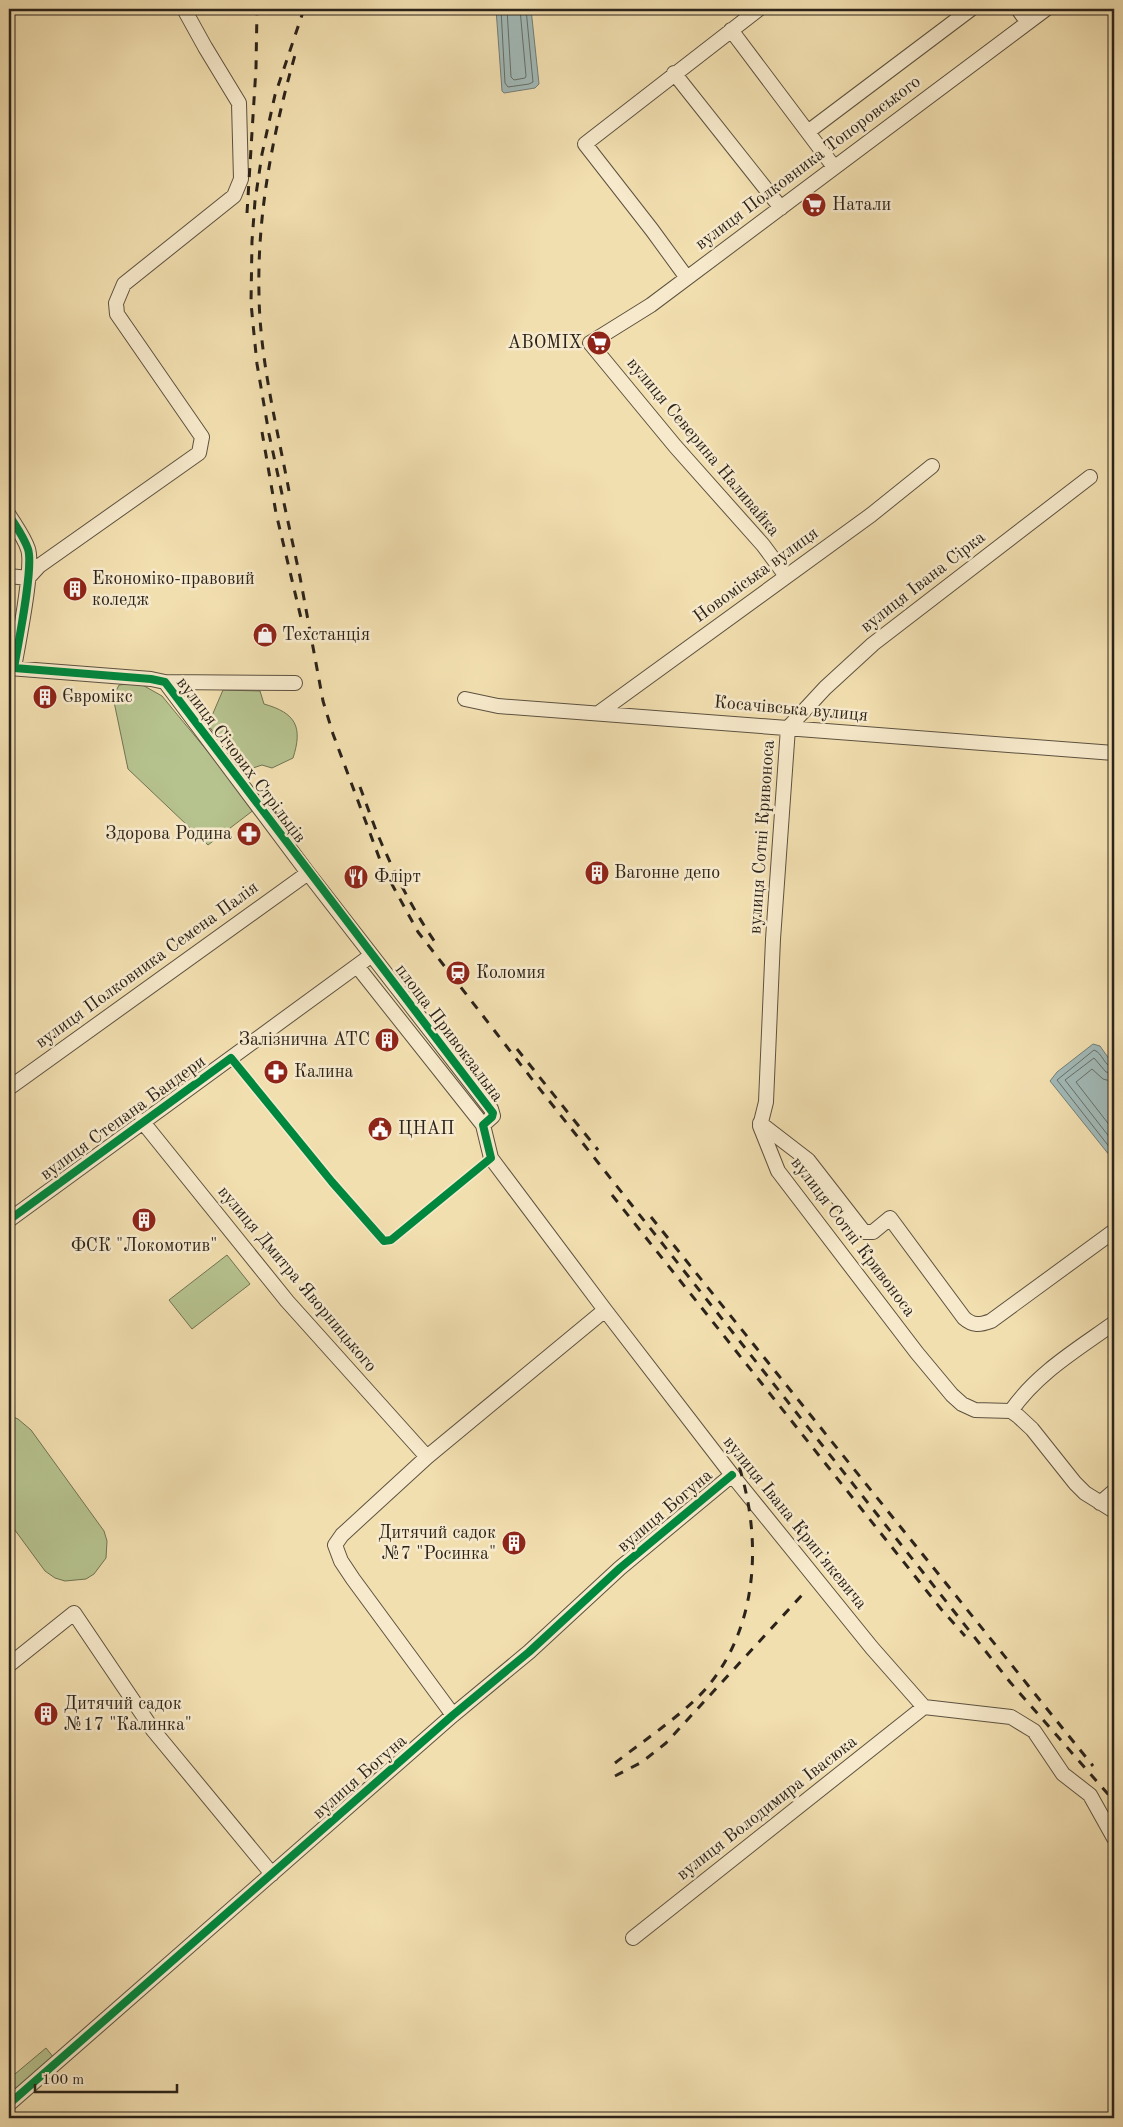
<svg xmlns="http://www.w3.org/2000/svg" width="1123" height="2127" viewBox="0 0 1123 2127" font-family="'Old Standard TT',serif">
<rect width="100%" height="100%" fill="#f2dfb0"/>
<filter id="stains"><feTurbulence type="fractalNoise" baseFrequency=".004" numOctaves="4"/><feColorMatrix values="0 0 0 0 .2 0 0 0 0 .09 0 0 0 0 .02 0 0 0 .5 -.17"/></filter>
<radialGradient id="worn" r=".72"><stop offset=".6" stop-color="#630" stop-opacity="0"/><stop offset="1" stop-color="#630" stop-opacity=".3"/></radialGradient>
<path fill="#b6c38f" stroke="#707354" d="M139 683 162 696 255 809 208 845 128 769 113 697 119 685Z
M223 690 260 691 264 704C296 713 303 727 293 758L272 768 262 765 250 769 243 766 232 756 208 725Z
M227 1255 250 1284 192 1329 169 1300Z
M9 1415 18 1419 31 1430 104 1531 107 1541 106 1558 94 1574 86 1579 65 1581 55 1578 45 1571 9 1522Z
M46 2048 54 2058 9 2097V2079Z"/>
<path fill="#a1b9b7" stroke="#727d78" d="M496 9H531L539 84 535 88 504 93 502 91Z
M1093 1044 1100 1046 1114 1066V1161L1050 1081 1057 1072Z"/>
<g fill="none" stroke-linecap="round" stroke-linejoin="round">
<path stroke="#666e68" stroke-width="1" d="M501 9 505 83 508 87 529 84 533 82 526 9
M507 9 511 77 514 80 525 78 526 76 520 9
M1114 1068C1104 1067 1103 1053 1094 1050L1057 1080 1114 1153
M1114 1074 1106 1072 1094 1058 1065 1080 1114 1143
M1114 1082 1103 1079 1092 1069 1076 1082 1114 1131"/>
<defs>
<path id="minor" d="M1018 9 1023 16
M731 30 834 167
M674 73 781 208
M809 131 971 9
M687 278 652 230 585 144 759 9
M9 515C15 525 24 537 28 549 34 567 18 644 14 668
M9 576 28 578 39 566 199 453 202 437 117 314 116 303 124 284 234 196 241 179 239 103 205 47 184 9
M786 576 763 545 675 446 590 343 651 305 1046 9
M9 668 151 679 165 682 295 683
M165 682 308 873 491 1109 493 1116 483 1125
M465 699 498 706 1114 753
M600 712 871 515 932 466
M788 728 773 939 766 1102 760 1126 778 1171 917 1353 952 1395 962 1404 975 1410 1011 1411 1018 1416 1032 1429 1075 1483 1085 1493 1114 1511
M788 728 825 688 873 644 1090 477
M357 966 483 1125 491 1158 605 1310 732 1475 872 1648 924 1707 1011 1717 1034 1731 1063 1774 1090 1795 1114 1838
M9 1088 308 873
M142 1121 287 1301 427 1457
M760 1123 808 1160 864 1232H873L890 1218 964 1318C973 1326 980 1325 991 1321L1114 1231
M9 1220 365 960
M1011 1411C1037 1373 1078 1349 1114 1323
M1100 1503 1114 1491
M9 1665 74 1613 153 1730 272 1874
M453 1715 353 1579 341 1561 335 1545 342 1535 427 1457 605 1310
M633 1938 924 1707
M9 2104 453 1715 529 1652 620 1568 732 1475"/>
</defs>
<use href="#minor" stroke="#5d5240" stroke-width="16"/>
<use href="#minor" stroke="#f7eacc" stroke-width="14"/>
<path stroke="#2b231a" stroke-width="3" stroke-dasharray="9 9" stroke-linecap="butt" d="M304 9 275 95 262 154 255 201 252 241 251 303 253 324 257 364 269 434 300 577 323 701 333 734 383 868 418 932 535 1083 1010 1682 1114 1801
M247 213 256 68 257 9
M262 432 276 513 301 618
M289 491C277 427 260 361 259 295 257 213 273 133 295 55
M360 787C368 808 375 830 385 851 400 885 418 918 439 948
M517 1049 598 1150
M612 1195 941 1609 965 1636
M651 1217 1093 1766
M615 1763C643 1741 687 1712 709 1685 763 1618 762 1523 732 1446
M615 1776 642 1762 666 1743 802 1595"/>
<defs>
<path id="cycleway" d="M9 515C15 525 24 537 28 549 34 567 18 644 14 668L151 679 165 682 493 1113 492 1117 483 1125 491 1158 391 1240 384 1241 332 1182 231 1058 9 1220
M9 2104 453 1715 529 1652 620 1568 732 1475"/>
</defs>
<use href="#cycleway" stroke="#f7eacc" stroke-width="11"/>
<use href="#cycleway" stroke="#00873e" stroke-width="8"/>
</g>
<defs>
<symbol id="supermarket-disc" viewBox="-11 -11 22 22"><circle r="9.5" fill="#8f2418" stroke="#f7eacc"/><path d="M-6-5.5h2.5l.6 2H6L4.5 2H-2.5L-4.4-4H-6ZM-1.5 3.2a1.3 1.3 0 1 0 .1 0ZM3 3.2a1.3 1.3 0 1 0 .1 0Z" fill="#fff"/></symbol>
<symbol id="building-disc" viewBox="-11 -11 22 22"><circle r="9.5" fill="#8f2418" stroke="#f7eacc"/><path d="M-4-6H4V6H1V3H-1V6H-4ZM-2.5-4.3h1.7v1.8h-1.7ZM.8-4.3h1.7v1.8H.8ZM-2.5-1h1.7V.8h-1.7ZM.8-1h1.7V.8H.8Z" fill="#fff"/></symbol>
<symbol id="shop-disc" viewBox="-11 -11 22 22"><circle r="9.5" fill="#8f2418" stroke="#f7eacc"/><path d="M-5-2.5h2.3a2.7 3.5 0 0 1 5.4 0H5L5.5 6h-11ZM-1.5-2.5h3a1.5 2.3 0 0 0-3 0Z" fill="#fff"/></symbol>
<symbol id="pharmacy-disc" viewBox="-11 -11 22 22"><circle r="9.5" fill="#8f2418" stroke="#f7eacc"/><path d="M-2-6h4v4h4v4h-4v4h-4v-4h-4v-4h4Z" fill="#fff"/></symbol>
<symbol id="restaurant-disc" viewBox="-11 -11 22 22"><circle r="9.5" fill="#8f2418" stroke="#f7eacc"/><path d="M-5-6h1v4h1v-4h1v4h1v-4h1v5L-1.5 .5V6h-2V.5L-5-1ZM5-6V6H3V1.5H1.5Q1.5-4 5-6Z" fill="#fff"/></symbol>
<symbol id="station-disc" viewBox="-11 -11 22 22"><circle r="9.5" fill="#8f2418" stroke="#f7eacc"/><path d="M-3-6H3Q5-6 5-4V2Q5 4 3 4L4.5 6H3L1.5 4h-3L-3 6H-4.5L-3 4Q-5 4-5 2V-4Q-5-6-3-6ZM-3.5-4v3h7v-3ZM-3.5 1v1.5H-2V1ZM2 1v1.5H3.5V1Z" fill="#fff"/></symbol>
<symbol id="civic-disc" viewBox="-11 -11 22 22"><circle r="9.5" fill="#8f2418" stroke="#f7eacc"/><path d="M-.6-6.5H3V-4.5H.6V-3L4-1V1h2V6H-6V1h2V-1L-.6-3ZM-1.2 2.5V6h2.4V2.5Z" fill="#fff"/></symbol>
</defs>
<g fill-rule="evenodd">
<use href="#supermarket-disc" x="800" y="191" width="28" height="28"/>
<use href="#supermarket-disc" x="585" y="329" width="28" height="28"/>
<use href="#building-disc" x="61" y="575" width="28" height="28"/>
<use href="#shop-disc" x="251" y="621" width="28" height="28"/>
<use href="#building-disc" x="31" y="683" width="28" height="28"/>
<use href="#pharmacy-disc" x="235" y="820" width="28" height="28"/>
<use href="#building-disc" x="583" y="859" width="28" height="28"/>
<use href="#restaurant-disc" x="342" y="863" width="28" height="28"/>
<use href="#station-disc" x="444" y="959" width="28" height="28"/>
<use href="#building-disc" x="373" y="1026" width="28" height="28"/>
<use href="#pharmacy-disc" x="262" y="1058" width="28" height="28"/>
<use href="#civic-disc" x="366" y="1115" width="28" height="28"/>
<use href="#building-disc" x="130" y="1206" width="28" height="28"/>
<use href="#building-disc" x="500" y="1529" width="28" height="28"/>
<use href="#building-disc" x="32" y="1700" width="28" height="28"/>
</g>
<g text-anchor="middle" dominant-baseline="central" stroke-width="5" stroke-linejoin="round" paint-order="stroke">
<g font-size="18" fill="#2b231a" stroke="#f7eacc">
<text transform="translate(808 163) rotate(-37)">вулиця Полковника Топоровського</text>
<text transform="translate(703 447) rotate(50)">вулиця Северина Наливайка</text>
<text transform="translate(756 575) rotate(-36)">Новоміська вулиця</text>
<text transform="translate(923 582) rotate(-38)">вулиця Івана Сірка</text>
<text transform="translate(791 709) rotate(5)">Косачівська вулиця</text>
<text transform="translate(241 760) rotate(53)">вулиця Січових Стрільців</text>
<text transform="translate(762 837) rotate(-86)">вулиця Сотні Кривоноса</text>
<text transform="translate(147 965) rotate(-36)">вулиця Полковника Семена Палія</text>
<text transform="translate(449 1033) rotate(53)">площа Привокзальна</text>
<text transform="translate(123 1118) rotate(-36)">вулиця Степана Бандери</text>
<text transform="translate(853 1237) rotate(53)">вулиця Сотні Кривоноса</text>
<text transform="translate(297 1279) rotate(50)">вулиця Дмитра Яворницького</text>
<text transform="translate(665 1511) rotate(-40)">вулиця Богуна</text>
<text transform="translate(795 1523) rotate(51)">вулиця Івана Крипʼякевича</text>
<text transform="translate(360 1777) rotate(-41)">вулиця Богуна</text>
<text transform="translate(767 1808) rotate(-38)">вулиця Володимира Івасюка</text>
</g>
<g font-size="18" fill="#2b231a" stroke="#f7eacc" text-anchor="start">
<text x="832" y="205">Натали</text>
<text x="582" y="343" text-anchor="end">ABOMIX</text>
<text x="92" y="579">Економіко-правовий<tspan x="92" dy="21">коледж</tspan></text>
<text x="282" y="635">Техстанція</text>
<text x="62" y="697">Євромікс</text>
<text x="232" y="834" text-anchor="end">Здорова Родина</text>
<text x="614" y="873">Вагонне депо</text>
<text x="374" y="877">Флірт</text>
<text x="476" y="973">Коломия</text>
<text x="370" y="1040" text-anchor="end">Залізнична АТС</text>
<text x="294" y="1072">Калина</text>
<text x="398" y="1129">ЦНАП</text>
<text x="144" y="1246" text-anchor="middle">ФСК "Локомотив"</text>
<text x="496" y="1533" text-anchor="end">Дитячий садок<tspan x="496" dy="21">№7 "Росинка"</tspan></text>
<text x="64" y="1704">Дитячий садок<tspan x="64" dy="21">№17 "Калинка"</tspan></text>
</g>
</g>
<rect width="1123" height="2127" fill="none" stroke="#f2dfb0" stroke-width="30"/>
<rect x="10" y="10" width="1103" height="2107" fill="none" stroke="#2b231a" stroke-width="2.5"/>
<rect x="15" y="15" width="1093" height="2097" fill="none" stroke="#2b231a"/>
<path d="M35 2084v8h142v-8" fill="none" stroke="#2b231a" stroke-width="2.5"/>
<text x="42" y="2084" font-size="15" fill="#2b231a" stroke="#f7eacc" stroke-width="4" paint-order="stroke">100 m</text>
<rect width="100%" height="100%" filter="url(#stains)"/>
<rect width="100%" height="100%" fill="url(#worn)"/>
</svg>
